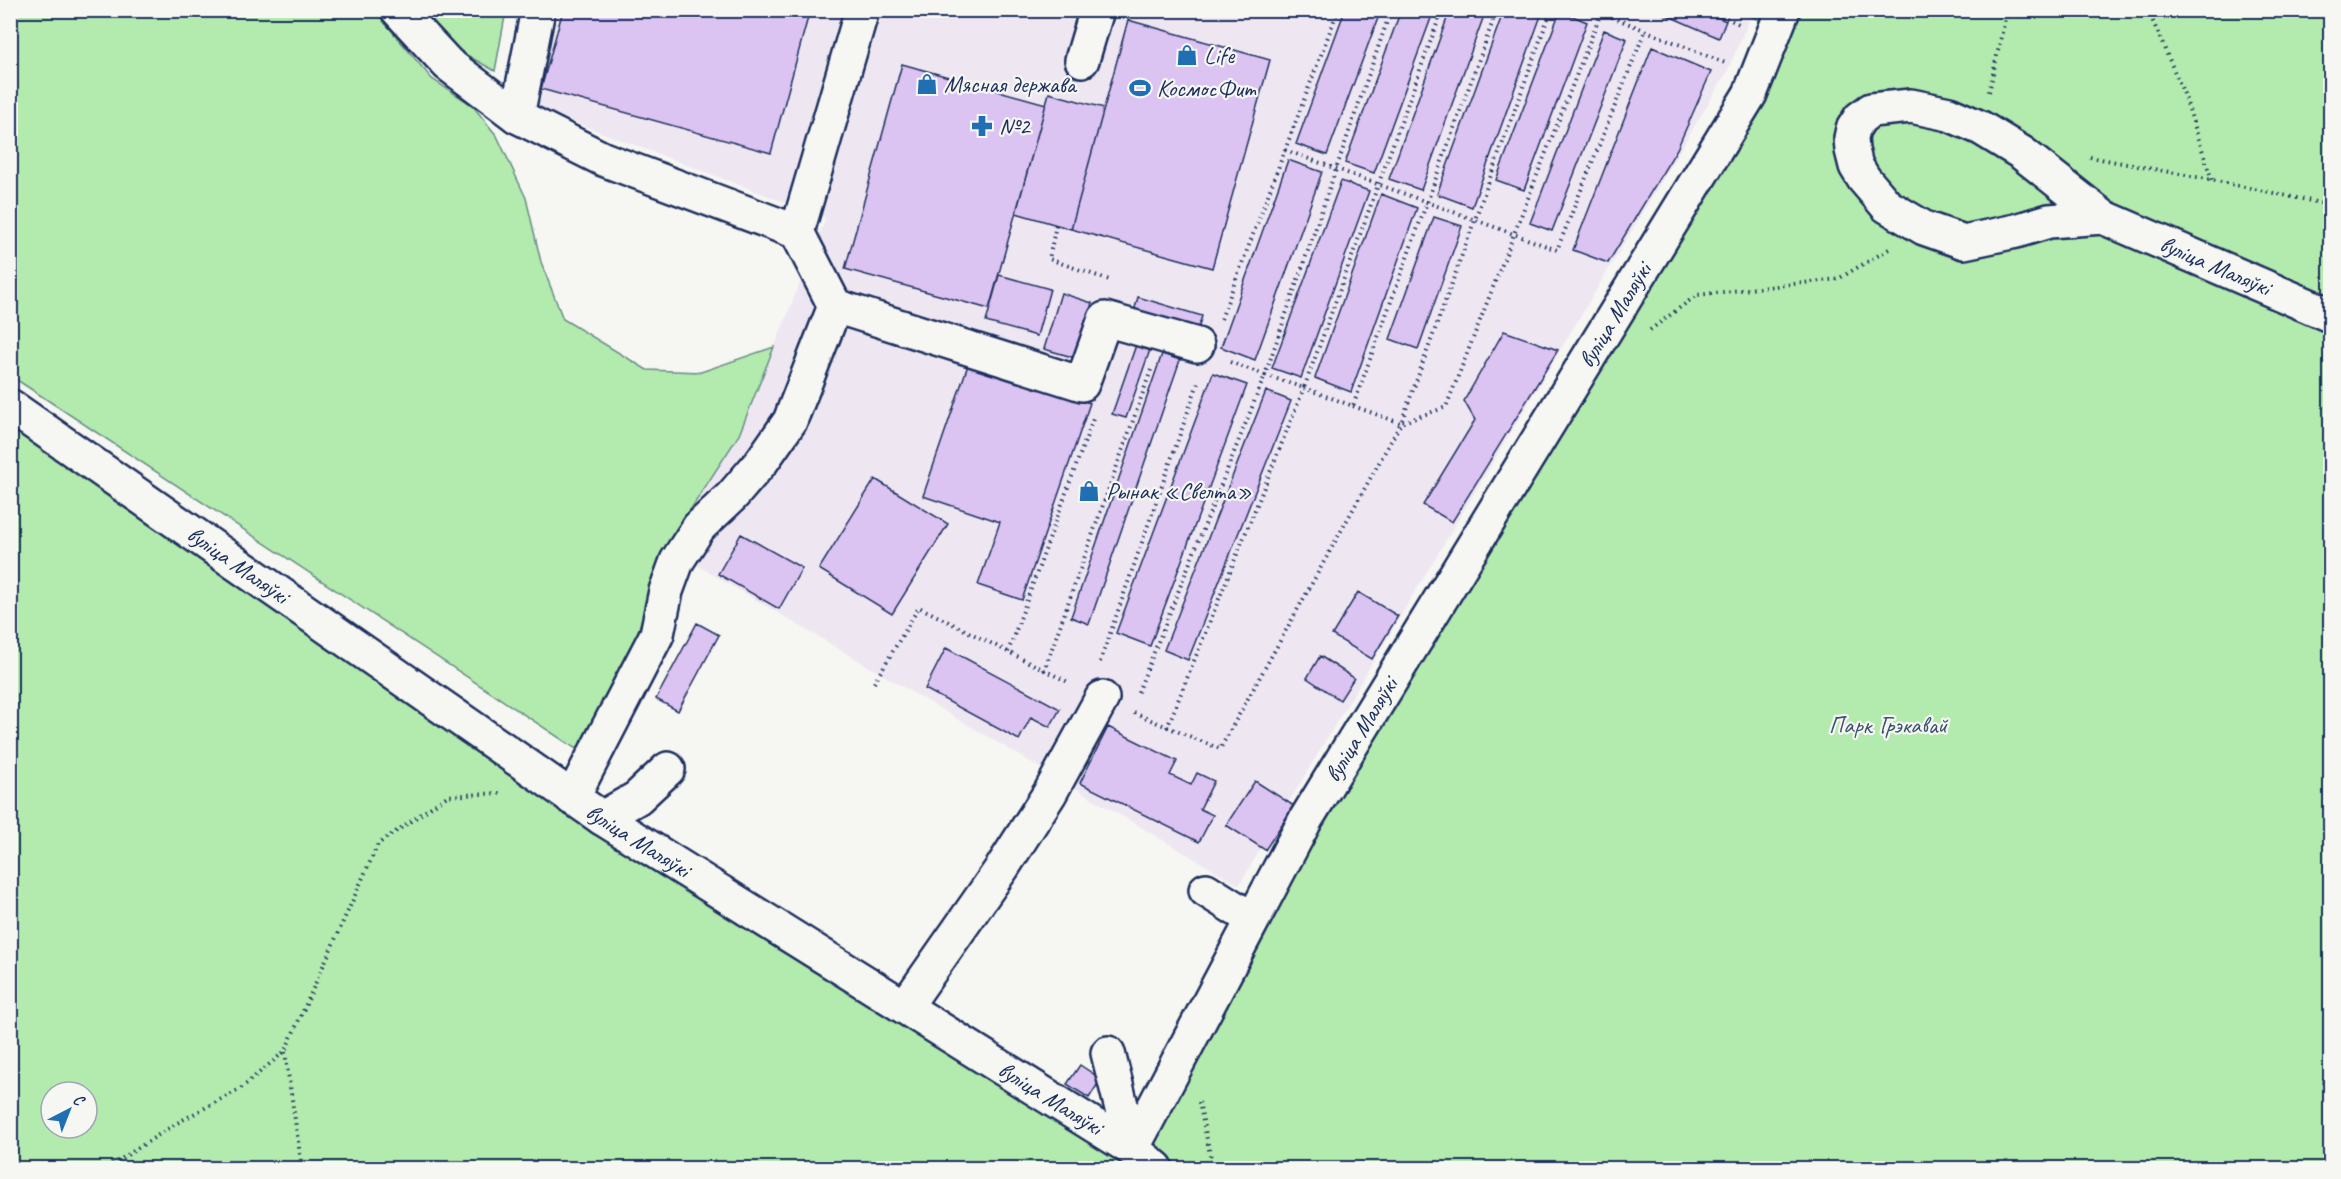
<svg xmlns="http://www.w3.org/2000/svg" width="2341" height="1179" viewBox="0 0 2341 1179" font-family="Caveat,sans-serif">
<rect width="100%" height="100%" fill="#f6f6f2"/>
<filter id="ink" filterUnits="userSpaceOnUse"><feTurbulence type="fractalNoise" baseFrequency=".0167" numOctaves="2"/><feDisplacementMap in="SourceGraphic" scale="12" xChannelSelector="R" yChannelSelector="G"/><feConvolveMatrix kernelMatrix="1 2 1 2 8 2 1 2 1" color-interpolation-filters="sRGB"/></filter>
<g filter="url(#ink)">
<path fill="#eee7f2" d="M1740 10 1751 16 1727 72 1239 885 666 547 739 435 826 218 508 97 527 11Z"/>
<path fill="#b3eaae" stroke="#678c86" stroke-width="1.5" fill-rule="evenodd" d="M10 11H375L432 79 472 105 497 136 526 198 541 262 563 319 647 370 701 372 774 347 739 435 664 550 596 762 11 376Z
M420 11H506L495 71 456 49Z
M1740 11H2330V1168H11L10 422 1114 1156 1775 28ZM51 1092H87V1128H51Z"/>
<path fill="#dbc3f2" stroke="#1b2f5e" stroke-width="1.5" d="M563 10H810L771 153 541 89Z
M1345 10H1381L1327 155 1296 144Z
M1401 10H1434L1374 173 1345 163Z
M1450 10H1486L1421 190 1389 179Z
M1504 10H1543L1472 207 1437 194Z
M1655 10H1702L1726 21 1719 38Z
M1560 11 1587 22 1524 190 1496 180Z
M1128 20 1270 60 1212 268 1071 229Z
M1604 30 1627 39 1552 231 1530 223Z
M1652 47 1711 72 1677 149 1608 263 1573 250Z
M902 64 1046 104 989 309 845 269Z
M1049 93 1104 108 1071 229 1016 213Z
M1288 160 1322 172 1255 360 1221 347Z
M1341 181 1369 191 1301 378 1272 368Z
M1381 194 1417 208 1351 392 1315 378Z
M1434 217 1462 226 1418 349 1390 339Z
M999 275 1050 289 1037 336 986 322Z
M1061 293 1092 303 1076 358 1044 349Z
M1138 297 1202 316 1195 339 1132 319Z
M1504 331 1558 350 1452 522 1423 505 1475 420 1464 401Z
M1136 345 1150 350 1126 418 1112 414Z
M1162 354 1180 360 1089 624 1071 617Z
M969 362 1090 403 1022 600 978 585 1000 522 923 496Z
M1213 373 1247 385 1150 646 1116 633Z
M1266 391 1291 401 1188 660 1164 650Z
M875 479 948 524 892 614 819 569Z
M741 534 802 568 779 609 718 574Z
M1358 592 1398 616 1372 659 1332 635Z
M697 623 719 635 678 711 656 699Z
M946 648 1060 709 1050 727 1031 717 1019 740 925 689Z
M1320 656 1354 678 1340 700 1307 678Z
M1108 727 1177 761 1170 775 1191 785 1197 773 1214 781 1200 809 1213 815 1199 842 1080 783Z
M1255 781 1294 806 1265 850 1226 825Z
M1080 1065 1101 1079 1089 1098 1067 1084Z"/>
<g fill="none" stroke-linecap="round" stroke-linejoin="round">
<defs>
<g id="minor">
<path d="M398 10 448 64 517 116 603 159 797 232 835 306 1082 384 1105 319 1197 345"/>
<path d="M1082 60 1097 10"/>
<path d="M517 116 538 10"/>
<path id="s1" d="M2103 217 2049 221 2016 231 1964 242 1924 228 1887 206 1864 179 1856 166 1852 150 1851 138 1853 129 1860 118 1871 110 1911 106 1949 114 1981 128 2022 153 2103 217 2330 315"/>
<path d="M797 232 862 10"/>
<path id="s2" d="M10 406 602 818 1132 1149 1156 1168"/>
<path d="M572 798 657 634 666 591 677 561 699 527 732 496 762 461 790 421 835 306"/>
<path d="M602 818 637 798 668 769"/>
<path d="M1206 890 1252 919"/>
<path d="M905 1007 1002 868 1050 793 1102 698"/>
<path d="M1108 1053 1132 1149"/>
<path id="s3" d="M1132 1149 1306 819 1750 94 1783 10"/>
</g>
</defs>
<use href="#minor" stroke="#1b2f5e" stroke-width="38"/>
<path stroke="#1b2f5e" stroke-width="4" stroke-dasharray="1.5 4.5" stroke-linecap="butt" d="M1595 10 1725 63
M1710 10 1739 24
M2148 10 2184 94 2212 180
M1989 92 2007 10
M1285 150 1557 250 1645 31
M2090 157 2212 180 2330 205
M1056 225 1049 259 1112 281
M1221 319 1338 10
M1650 330 1697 295 1838 279 1889 249
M1230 362 1265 375 1391 10
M1353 406 1401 423 1551 10
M1008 652 1093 419
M1100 662 1199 380
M1044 671 1151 370
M874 683 919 607 1068 682
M1138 692 1265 375 1304 388 1442 10
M1134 713 1220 749 1401 423 1446 407 1602 10
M1167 728 1304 388 1353 406 1497 10
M285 1052 302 1168
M1199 1102 1213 1168
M107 1168 177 1123 240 1089 285 1051 378 844 447 796 500 793"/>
<use href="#minor" stroke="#f6f6f2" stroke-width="33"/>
</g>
</g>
<defs>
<symbol id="shop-bare" viewBox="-9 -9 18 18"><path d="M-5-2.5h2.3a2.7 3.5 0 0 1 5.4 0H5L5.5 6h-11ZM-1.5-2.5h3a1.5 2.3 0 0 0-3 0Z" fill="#1f6fb2" stroke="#f6f6f2" stroke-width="2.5" paint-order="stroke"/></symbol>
<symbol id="stadium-bare" viewBox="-9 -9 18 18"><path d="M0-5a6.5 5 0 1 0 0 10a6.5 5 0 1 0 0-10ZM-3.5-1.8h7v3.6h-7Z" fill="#1f6fb2" stroke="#f6f6f2" stroke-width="2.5" paint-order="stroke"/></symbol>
<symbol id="pharmacy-bare" viewBox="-9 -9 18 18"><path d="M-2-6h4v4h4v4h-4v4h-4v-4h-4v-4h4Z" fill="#1f6fb2" stroke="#f6f6f2" stroke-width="2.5" paint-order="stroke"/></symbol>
</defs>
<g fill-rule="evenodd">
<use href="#shop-bare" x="1172" y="40" width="30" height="30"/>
<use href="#shop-bare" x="912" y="69" width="30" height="30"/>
<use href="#stadium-bare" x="1125" y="73" width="30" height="30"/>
<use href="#pharmacy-bare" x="967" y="111" width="30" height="30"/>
<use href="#shop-bare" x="1074" y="476" width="30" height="30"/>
</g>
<g text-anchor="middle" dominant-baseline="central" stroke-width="4.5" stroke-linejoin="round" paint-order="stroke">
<g font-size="24" fill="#1b2f5e" stroke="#f6f6f2" text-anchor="start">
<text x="1204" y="55">Life</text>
<text x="944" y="84">Мясная держава</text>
<text x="1157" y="88">КосмосФит</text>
<text x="999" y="126">№2</text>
<text x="1106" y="491">Рынак «Свелта»</text>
</g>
<g font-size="24" fill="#1b2f5e" stroke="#f6f6f2">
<text stroke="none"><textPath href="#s1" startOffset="730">вуліца Маляўкі</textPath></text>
<text stroke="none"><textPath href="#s3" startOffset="964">вуліца Маляўкі</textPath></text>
<text stroke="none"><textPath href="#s2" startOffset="278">вуліца Маляўкі</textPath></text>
<text stroke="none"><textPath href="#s3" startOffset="478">вуліца Маляўкі</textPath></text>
<text stroke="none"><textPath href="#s2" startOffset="764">вуліца Маляўкі</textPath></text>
<text stroke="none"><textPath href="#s2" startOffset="1250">вуліца Маляўкі</textPath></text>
</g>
<g font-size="24" fill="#39546e" stroke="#f6f6f2">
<text x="1888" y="725">Парк Грэкавай</text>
</g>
</g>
<rect width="2341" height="1179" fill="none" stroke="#f6f6f2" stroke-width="36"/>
<rect x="18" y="18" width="2305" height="1143" fill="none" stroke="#1b2f5e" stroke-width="2" filter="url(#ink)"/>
<g transform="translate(69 1110) rotate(42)"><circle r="28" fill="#f6f6f2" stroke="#9ea6b7" stroke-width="1.5"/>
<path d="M0-4.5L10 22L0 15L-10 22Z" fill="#1f6fb2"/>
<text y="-9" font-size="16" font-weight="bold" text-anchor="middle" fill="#1b2f5e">С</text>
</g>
</svg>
